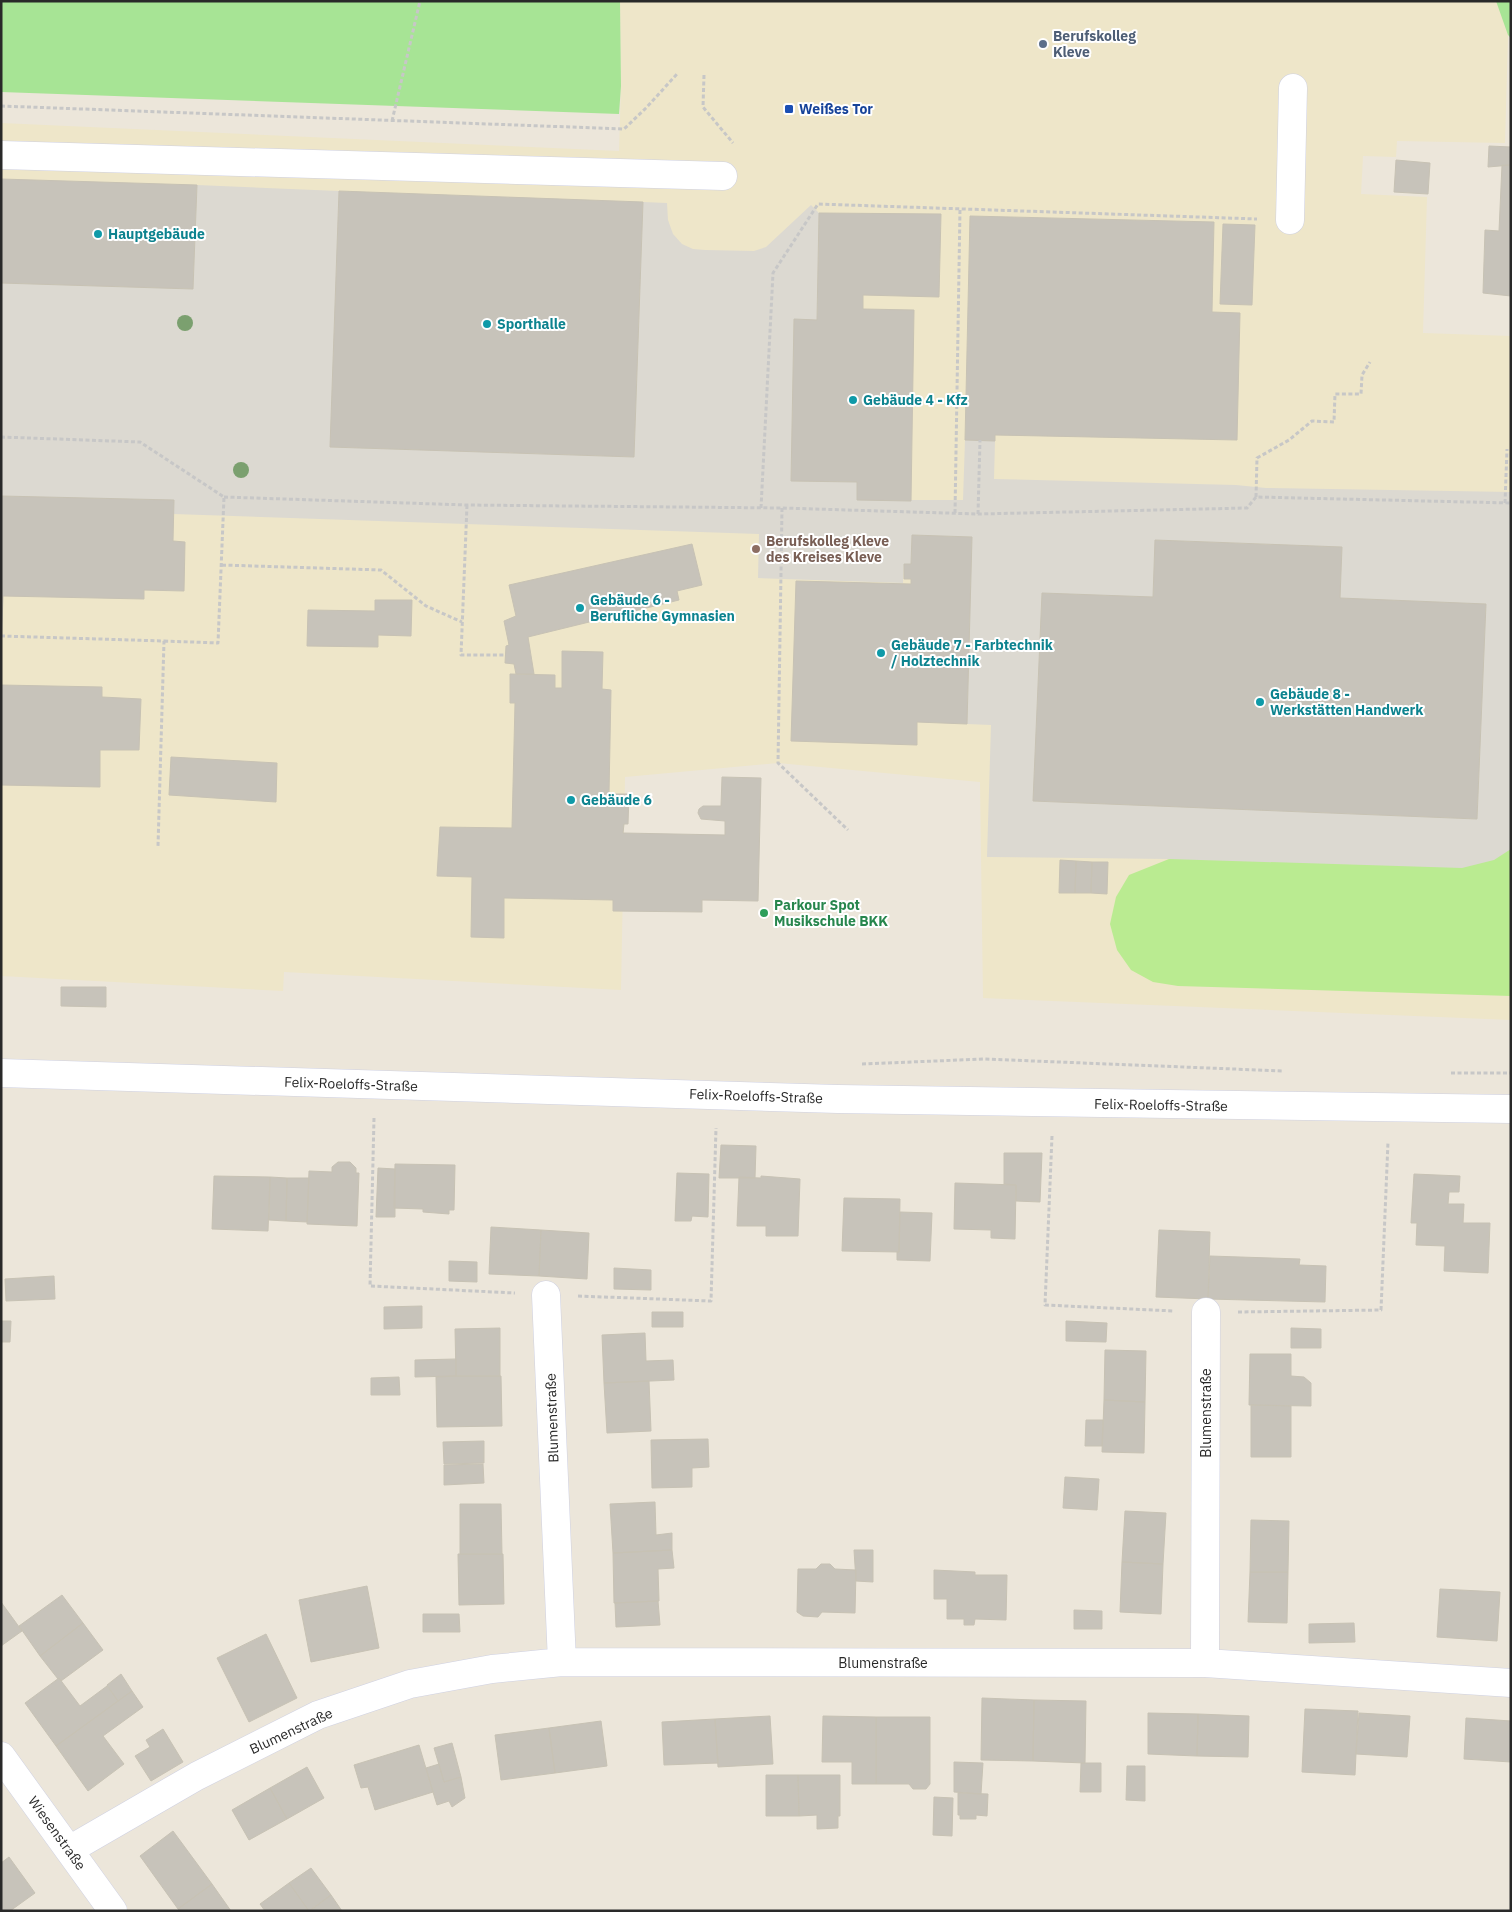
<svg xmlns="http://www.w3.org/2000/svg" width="1512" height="1912" viewBox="0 0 1512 1912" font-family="'IBM Plex Sans',sans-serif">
<rect width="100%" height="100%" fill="#ece6da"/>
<path fill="#eee6c9" d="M620 1H1509L1505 143 1397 141 1396 157 1363 156 1361 194 1427 197 1423 333 1511 336V1020L983 998 980 782 778 763 625 777 621 990 284 972 283 991 1 976V123L619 151 621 86Z"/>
<path fill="#a7e495" d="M1 1H620L621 86 619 114 1 92Z
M1496 1H1511V38L1508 35Z"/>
<path fill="#baeb91" d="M1511 849V996L1178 986 1153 982 1131 970 1117 950 1110 924 1116 897 1129 875 1169 859Z"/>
<path fill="#dcd9d1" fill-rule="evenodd" d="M197 185 339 191 331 447 634 457 643 202 667 203 668 220 673 234 682 244 693 249 705 250 754 251 766 247 811 205 819 213 817 320H794L791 481 857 482V500H963L965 440 995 441 994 479 1236 485 1266 488 1511 492V849L1494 860 1462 868 1169 859 987 857 991 725 967 724 972 537 912 535 911 564H904L903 583 758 578 759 534 173 514V500L1 496V283L193 289ZM1156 540 1342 547 1340 598 1486 604 1477 819 1034 801 1042 593 1153 597Z"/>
<path fill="#c7c3ba" stroke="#c7c2b4" d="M1489 146 1511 147V165L1488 167Z
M1396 160 1430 163 1428 194 1394 192Z
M1502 165H1511V296L1483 293 1485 230 1499 231Z
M1 179 197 185 193 289 1 283Z
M339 191 643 202 634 457 330 447Z
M819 213 941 214 939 297 863 295V309L914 310 911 501 857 500V482L791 481 794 319 817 320Z
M970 216 1214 222 1212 312 1240 313 1237 440 995 435V441L965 440Z
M1223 224 1255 225 1252 305 1220 304Z
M1 496 174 500 173 541 185 542 184 591 144 590V599L3 596 1 650Z
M912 535 972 537 967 724 917 722V745L791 741 796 581 911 584V579H904V564H911Z
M1155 540 1342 547 1340 598 1486 604 1477 819 1033 801 1042 593 1153 597Z
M692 544 702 585 677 591 679 600 528 637 534 674H516L514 664 505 663 506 646 509 645 504 621 516 616 509 585Z
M375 600H412L411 636 378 635V647L307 646 308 610 375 611Z
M562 651 603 652 602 689 611 690 609 794H629L628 824H624L623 833 725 835V821L701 819 698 813 699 809 703 806H721L722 777 761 778 758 901 702 900V912L613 911V900L504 898V938L471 937 472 877 437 876 440 827 512 828 515 703H510V674L555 675V688H562Z
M1 685 102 687V697L141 699 139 750H100V787L1 785Z
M171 757 277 763 276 802 169 795Z
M1060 860 1076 861 1075 893H1059Z
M1076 861 1092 862 1091 893H1075Z
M1092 862H1108L1107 894 1091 893Z
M61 987H106V1007L61 1006Z
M721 1145 756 1146 755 1178H719Z
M1004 1153H1042L1040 1202 1016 1201V1185L1004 1184Z
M338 1162H350L356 1168V1173H359L357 1226 307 1224 309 1171 332 1172V1167Z
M395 1164 455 1165 454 1210H449V1214L423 1212V1209L394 1208Z
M378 1168 395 1169V1217H376Z
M677 1173 709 1174 708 1217 692 1216 691 1221H675Z
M1414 1174 1460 1176 1459 1192H1449L1448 1204H1464L1463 1223H1490L1488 1273 1444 1271 1445 1246 1416 1245 1417 1223H1411Z
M214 1176 270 1177 268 1231 212 1229Z
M761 1176 800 1179 798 1236H766V1226H737L739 1177 761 1178Z
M270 1177 287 1178 286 1221 269 1220Z
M287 1178H309L307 1222 286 1221Z
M955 1183 1016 1185 1015 1239 991 1238V1230L954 1229Z
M844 1198 900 1199 899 1252 842 1251Z
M900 1212 932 1213 930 1261 897 1260V1252H899Z
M491 1227 541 1230 539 1276 489 1274Z
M541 1230 589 1233 587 1279 539 1276Z
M1159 1230 1210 1232 1208 1299 1156 1297Z
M1210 1256 1300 1259 1299 1265 1326 1266 1325 1302 1208 1299Z
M449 1261 477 1262V1282L449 1281Z
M614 1268 651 1270V1290L614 1289Z
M54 1276 55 1299 6 1301 5 1279Z
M422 1306V1328L384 1329V1307Z
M652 1312H683V1327H652Z
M1 1321H11L10 1342H1Z
M1066 1321 1107 1323 1106 1342 1066 1341Z
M500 1328V1376H456L455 1329Z
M1291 1328 1321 1329V1348H1291Z
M645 1333 646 1361 673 1360 674 1380 604 1383 602 1335Z
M1105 1350 1146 1351 1145 1402 1104 1400Z
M1250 1354H1291V1376L1304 1377 1311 1383V1406L1249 1405Z
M456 1359V1376L415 1377V1360Z
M456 1376H501L502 1426 437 1427 436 1377Z
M399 1377 400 1395H371V1378Z
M649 1381 651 1431 607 1433 604 1383Z
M1104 1400 1145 1402 1144 1453 1102 1452Z
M1251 1405 1291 1406V1457H1251Z
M1086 1420H1103L1102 1446H1085Z
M708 1439 709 1467 692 1468V1487L652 1488 651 1440Z
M484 1441V1463L444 1464 443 1442Z
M483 1464 484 1483 444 1485V1465Z
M1065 1477 1099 1479 1097 1510 1063 1508Z
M655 1502 656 1535 672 1533V1550L613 1553 610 1504Z
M460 1504H501L502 1554H460Z
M1125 1511 1166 1513 1163 1564 1122 1562Z
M1251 1520 1289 1521 1288 1572H1250Z
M672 1550 674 1568 658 1569 659 1601 614 1603 613 1553Z
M854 1550H873V1582L856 1581Z
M458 1554H503L504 1604 459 1605Z
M1122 1562 1163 1564 1161 1614 1120 1612Z
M821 1564H830L835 1569 856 1570 855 1613 822 1612 818 1617 803 1616 797 1612 798 1569H816Z
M934 1570 975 1572V1575H1007L1006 1620 975 1619 974 1625H964V1619H947V1599H934Z
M1250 1572H1288L1287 1623 1248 1622Z
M367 1586 379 1648 311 1662 299 1600Z
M1440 1589 1500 1592 1497 1641 1437 1637Z
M62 1595 83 1623 40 1656 19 1626Z
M658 1601 660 1625 616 1627 615 1603Z
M1 1602 22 1631 1 1646Z
M1074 1610 1102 1611V1629H1074Z
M423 1614H459L460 1632H423Z
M83 1623 103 1650 61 1681 59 1678 58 1679 40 1656Z
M1354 1623 1355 1642 1309 1643V1624Z
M266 1634 297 1698 249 1722 217 1658Z
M121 1674 132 1691 118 1701 107 1685Z
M59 1678 80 1706 107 1686 118 1701 56 1746 25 1703Z
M132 1691 143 1707 103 1736 124 1764 88 1791 56 1746Z
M982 1698 1034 1700 1033 1761 981 1760Z
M1034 1700 1086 1701 1085 1763 1033 1761Z
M1305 1709 1358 1711 1355 1775 1302 1772Z
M1148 1713 1198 1714 1197 1756 1148 1754Z
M1359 1713 1410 1716 1407 1757 1356 1754Z
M1198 1714 1249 1716 1248 1757 1197 1756Z
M770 1716 773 1764 718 1767 715 1719Z
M823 1716 876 1717V1784H852V1762H822Z
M876 1717H930V1784L926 1789H913L909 1784H876Z
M1466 1718 1511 1721V1762L1464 1759Z
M715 1719 718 1763 664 1765 662 1722Z
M601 1721 607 1766 555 1773 549 1728Z
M549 1728 555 1773 501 1780 495 1735Z
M163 1729 183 1762 151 1781 135 1756 150 1747 146 1740Z
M452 1743 461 1777 444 1782 434 1748Z
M419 1745 433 1792 375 1810 368 1787 361 1788 354 1765Z
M954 1762 983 1763 981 1794 954 1792Z
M1081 1763H1101V1792H1080Z
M439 1764 444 1782 461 1777 465 1798 452 1807 449 1801 437 1805 433 1792 426 1768Z
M1127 1766H1145V1801L1126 1800Z
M307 1767 324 1798 287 1819 270 1788Z
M766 1775H798L799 1816H766Z
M798 1775H840V1816H838V1828L817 1829V1815L799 1816Z
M270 1788 287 1819 249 1840 232 1810Z
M958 1793 988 1794 987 1816 976 1815V1819H960V1815H958Z
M934 1797 953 1798 952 1836 933 1835Z
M173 1831 212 1884 178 1909 140 1856Z
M9 1857 35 1893 10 1911H1V1863Z
M311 1868 331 1895 309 1911 289 1883Z
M289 1883 309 1911H265L260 1904Z
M212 1884 231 1911H180L178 1909Z
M331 1895 342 1911H310Z"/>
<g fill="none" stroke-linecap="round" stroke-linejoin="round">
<defs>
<path id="minor" d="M1 155 723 176
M1290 220 1293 88
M1 1073 838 1099 1511 1109
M546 1295 562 1662
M1205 1663 1206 1312
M1 1756 113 1911
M69 1850 197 1776 318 1715 410 1684 492 1669 562 1662 1205 1663 1511 1683"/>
</defs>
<use href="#minor" stroke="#cfd1e2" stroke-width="29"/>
<path stroke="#c7c7c7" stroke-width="3" stroke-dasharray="4 2.5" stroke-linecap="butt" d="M704 75 703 107 733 143
M1 106 624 129 646 108 677 74
M392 121 420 1
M1 437 140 442 224 497 218 643 164 641
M224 497 467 505 782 508 978 514 1247 508 1256 497 1511 503
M1256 497 1257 458 1289 440 1312 421 1334 422 1335 394H1361L1362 375 1370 362
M1505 503 1507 449
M467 505 461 655H505
M761 508 773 273 818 204 1257 219
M782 508 778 763 848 830
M955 513 960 209
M978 514 980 440
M222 565 381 570 426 606 462 622
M1 636 164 641 158 846
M862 1064 984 1059 1283 1071
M1451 1073H1511
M374 1118 370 1286 515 1293
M1052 1136 1045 1305 1174 1311
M578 1296 711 1301 716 1128
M1238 1312 1381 1310 1388 1142"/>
<use href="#minor" stroke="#fff" stroke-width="28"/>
</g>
<g fill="#7ba06f">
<circle cx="185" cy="323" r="8"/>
<circle cx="241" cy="470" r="8"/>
</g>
<circle fill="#5c6f8a" stroke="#fff" stroke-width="2" cx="1043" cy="44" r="5"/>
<rect fill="#1a4fb4" stroke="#fff" stroke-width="2" x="784" y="104" width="10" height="10" rx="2.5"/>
<g fill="#0f9aa8" stroke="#fff" stroke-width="2">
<circle cx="98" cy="234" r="5"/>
<circle cx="487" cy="324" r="5"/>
<circle cx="853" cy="400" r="5"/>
<circle cx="580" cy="608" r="5"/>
<circle cx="881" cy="653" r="5"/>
<circle cx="1260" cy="702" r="5"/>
<circle cx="571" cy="800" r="5"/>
</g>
<circle fill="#8d6e63" stroke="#fff" stroke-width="2" cx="756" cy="549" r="5"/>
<circle fill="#2e9e5b" stroke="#fff" stroke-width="2" cx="764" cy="913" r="5"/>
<g text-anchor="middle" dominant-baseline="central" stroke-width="4" stroke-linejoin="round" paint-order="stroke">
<g font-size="14" font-weight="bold" fill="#4e5e75" stroke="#fff" text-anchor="start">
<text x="1053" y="36">Berufskolleg<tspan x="1053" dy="16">Kleve</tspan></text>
</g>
<g font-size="14" font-weight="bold" fill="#164399" stroke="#fff" text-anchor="start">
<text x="799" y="109">Weißes Tor</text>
</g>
<g font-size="14" font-weight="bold" fill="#0d838f" stroke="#fff" text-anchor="start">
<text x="108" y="234">Hauptgebäude</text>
<text x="497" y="324">Sporthalle</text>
<text x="863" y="400">Gebäude 4 - Kfz</text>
<text x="590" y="600">Gebäude 6 -<tspan x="590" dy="16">Berufliche Gymnasien</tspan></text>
<text x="891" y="645">Gebäude 7 - Farbtechnik<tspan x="891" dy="16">/ Holztechnik</tspan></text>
<text x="1270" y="694">Gebäude 8 -<tspan x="1270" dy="16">Werkstätten Handwerk</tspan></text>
<text x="581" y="800">Gebäude 6</text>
</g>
<g font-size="14" font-weight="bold" fill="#785e54" stroke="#fff" text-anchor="start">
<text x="766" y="541">Berufskolleg Kleve<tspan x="766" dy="16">des Kreises Kleve</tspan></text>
</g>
<g font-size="14" font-weight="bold" fill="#27864d" stroke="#fff" text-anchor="start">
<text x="774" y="905">Parkour Spot<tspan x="774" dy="16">Musikschule BKK</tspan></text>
</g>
<g font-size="14" fill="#292929" stroke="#fff">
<text transform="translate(351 1084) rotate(2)">Felix-Roeloffs-Straße</text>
<text transform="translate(756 1096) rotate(2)">Felix-Roeloffs-Straße</text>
<text transform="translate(1161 1105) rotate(1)">Felix-Roeloffs-Straße</text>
<text transform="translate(1206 1413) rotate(-90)">Blumenstraße</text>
<text transform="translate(552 1418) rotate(-92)">Blumenstraße</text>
<text x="883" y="1663">Blumenstraße</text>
<text transform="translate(291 1731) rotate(-25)">Blumenstraße</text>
<text transform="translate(57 1833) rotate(54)">Wiesenstraße</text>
</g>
</g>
<rect width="1512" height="1912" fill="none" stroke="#292929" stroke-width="5"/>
</svg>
